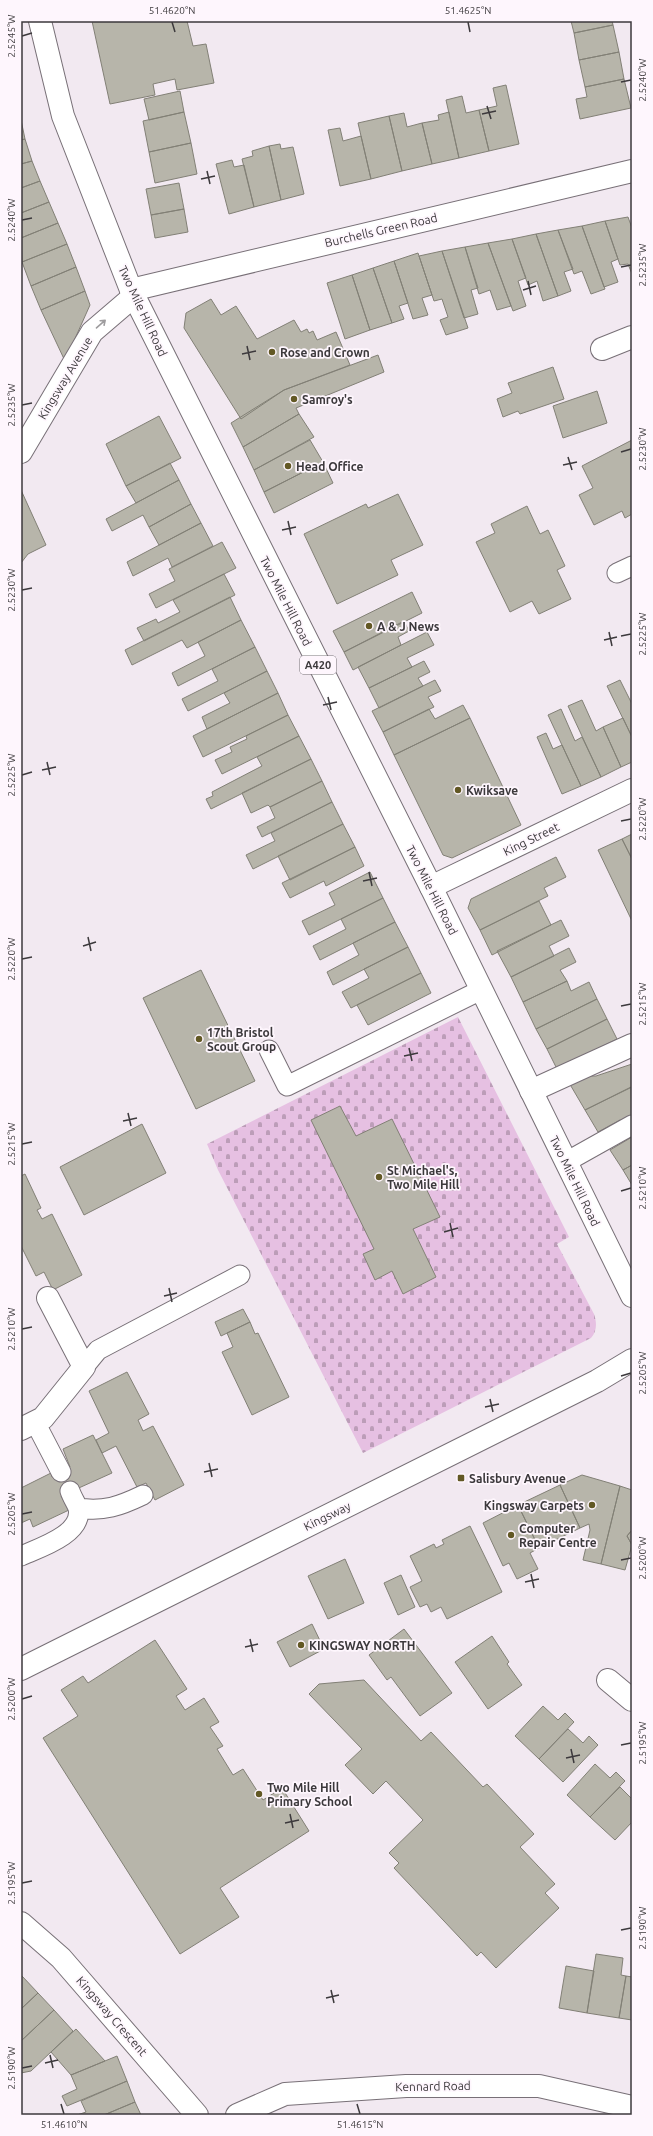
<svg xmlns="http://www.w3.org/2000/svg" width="653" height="2136" viewBox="0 0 653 2136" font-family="Ubuntu,sans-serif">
<defs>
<pattern id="cemetery-stones" width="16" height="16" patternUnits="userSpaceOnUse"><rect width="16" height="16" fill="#e6c0e2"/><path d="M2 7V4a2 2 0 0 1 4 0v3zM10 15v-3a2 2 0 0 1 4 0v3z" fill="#bc9db8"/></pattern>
</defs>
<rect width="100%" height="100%" fill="#f2e9f1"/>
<path fill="url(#cemetery-stones)" d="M458 1017 569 1237 557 1244 594 1314C597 1323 597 1331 591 1338L363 1453 218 1170 207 1144Z"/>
<path fill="#b7b5aa" stroke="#828076" d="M92 21H187L193 46 206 44 214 83 177 90 175 79 153 84 155 95 110 104Z
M571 21H612L613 25 574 33Z
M613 25 619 52 579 60 574 33Z
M619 52 624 79 585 87 579 60Z
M624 79 631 108 580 119 576 99 587 97 585 87Z
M506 85 519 144 489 151 479 110 497 106 493 88Z
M180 91 184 112 149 120 144 99Z
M462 96 466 113 479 110 489 151 459 158 446 100Z
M184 112 191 143 149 152 143 121Z
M449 112 459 158 432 164 422 123 439 120 438 115Z
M404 113 407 127 422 123 432 164 402 171 389 116Z
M389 116 402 171 371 179 358 123Z
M21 120 25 139 21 140Z
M340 128 343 141 361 136 371 179 340 186 328 130Z
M25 139 32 161 21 164V140Z
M191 143 197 174 155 183 149 152Z
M280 144 281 149 293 147 304 194 281 200 269 146Z
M269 146 281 200 254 207 242 159 253 156 252 151Z
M232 160 234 167 244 165 254 207 229 214 216 164Z
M32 161 40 181 21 188V164Z
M40 181 49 202 21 213V188Z
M179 183 184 209 151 215 146 189Z
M49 202 58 223 21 238V213Z
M184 209 188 232 155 238 151 215Z
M628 217 632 228V274L628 264 620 265 605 221Z
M605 221 618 259 611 262 618 282 604 287 582 226Z
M58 223 67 244 22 262 21 238Z
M582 226 605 289 591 294 582 271 574 274 558 230Z
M558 230 573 269 564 272 571 291 558 296 536 234Z
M536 234 558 296 543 301 537 281 528 285 512 239Z
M512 239 526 278 518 281 526 306 513 311 488 243Z
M488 243 511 306 497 310 490 290 479 294 465 247Z
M67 244 76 267 31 286 22 262Z
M465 247 478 288 471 290 478 314 464 318 442 251Z
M442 251 468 328 446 335 440 320 448 317 442 299 434 301 419 256Z
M418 253 432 295 422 298 428 315 413 319 394 261Z
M394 261 408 303 399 306 404 319 392 323 373 268Z
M76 267 85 291 41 310 31 286Z
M373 268 392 323 370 330 352 275Z
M352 275 370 330 345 339 327 283Z
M85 291 90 305 65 361 41 310Z
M211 299 221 315 236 306 257 339 294 320 301 332 307 329 309 333 313 331 317 340 336 332 350 365 284 390 241 419 184 328 186 313Z
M378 355 384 372 296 408 299 414 243 447 231 423 284 390Z
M553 367 564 399 520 414 518 411 503 417 497 399 512 393 508 383Z
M597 391 607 423 563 438 553 406Z
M299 414 314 437 254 470 243 447Z
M159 416 181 458 126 486 106 444Z
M310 440 323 462 264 492 254 470Z
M632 440V514L625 518 622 511 594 525 579 495 593 488 582 466Z
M323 462 333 483 274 513 264 492Z
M170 463 179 480 136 503 126 486Z
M179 480 191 504 149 527 143 515 112 531 106 519Z
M21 490 46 545 28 554 21 563Z
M398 494 423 545 391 560 398 575 337 604 304 534 366 504 368 508Z
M191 504 201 523 159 545 149 527Z
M527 506 540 534 548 530 565 566 557 570 571 599 539 614 532 601 510 612 476 542 495 533 491 524Z
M201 523 213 546 172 567 168 558 133 576 127 562Z
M222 542 236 568 156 608 149 594 175 581 169 569Z
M224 574 235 595 144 641 137 628 156 619 158 623 180 612 173 600Z
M412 592 422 613 344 652 333 631Z
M230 597 241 620 187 648 182 640 132 665 125 650Z
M241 620 255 647 178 686 172 673 205 656 198 642Z
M404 621 409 631 398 637 401 645 353 670 344 652Z
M427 632 434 645 407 658 412 667 369 688 358 667Z
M255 647 267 671 188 711 182 699 218 681 212 669Z
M424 661 430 672 418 678 423 686 379 708 369 688Z
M267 671 278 693 207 729 202 717 230 703 224 693Z
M435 680 441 691 428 697 434 707 383 732 372 711Z
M620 680 632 704V737L607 686Z
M278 693 288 715 203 757 193 736Z
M582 700 596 731 603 727 621 767 601 777 568 706Z
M463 705 470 718 394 755 383 732 429 709 435 719Z
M561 709 575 741 582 737 601 777 581 786 548 715Z
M288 715 299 736 222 774 215 760 232 752 230 747 247 739 246 736Z
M470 718 521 825 452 858 443 855 394 755Z
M623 718 632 737V762L621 767 603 727Z
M546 733 553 749 562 745 581 786 562 794 537 737Z
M299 736 311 759 211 809 206 799 213 796 212 792 262 766 257 757Z
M311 759 322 781 270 807 268 805 251 813 242 793Z
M322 781 332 802 262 837 257 827 275 818 270 807Z
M332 802 343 824 253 869 246 855 275 841 271 833Z
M343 824 355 847 290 880 278 856Z
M632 834V859L622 839Z
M622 839 632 859V921L598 850Z
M355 847 364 866 326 886 324 881 290 898 282 883Z
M556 857 566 877 544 888 548 896 480 930 468 908 471 899Z
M370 872 383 898 309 935 302 921 335 905 329 893Z
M383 898 395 922 320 960 313 946 346 929 341 919Z
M539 901 551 925 492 955 480 930Z
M561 920 569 936 549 946 554 956 511 977 497 951Z
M395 922 408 947 333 985 327 972 359 955 353 943Z
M408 947 421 973 351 1008 342 992 369 978 364 969Z
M569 948 576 962 560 970 567 981 523 1002 511 977Z
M201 970 255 1081 196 1109 143 998Z
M421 973 431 993 368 1025 357 1005Z
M567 981 571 991 589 982 597 999 536 1029 523 1002Z
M597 999 607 1019 547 1049 536 1029Z
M607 1019 617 1039 557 1069 547 1049Z
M632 1064V1087L585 1110 568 1081 579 1076H596Z
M631 1087 632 1118 624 1123 620 1120 598 1132 585 1110Z
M340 1106 356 1136 392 1119 440 1217 413 1229 436 1277 403 1294 392 1271 375 1280 363 1254 374 1249 311 1120Z
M142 1124 166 1173 84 1215 60 1167Z
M632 1137V1165L623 1170 610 1150Z
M632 1165V1185L623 1170Z
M25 1174 41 1208 37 1210 42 1219 52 1214 82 1275 53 1290 44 1272 36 1276 21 1246V1176Z
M243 1309 250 1322 221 1336 215 1322Z
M250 1322 255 1334 258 1333 289 1397 252 1415 222 1352 233 1347 227 1333Z
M127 1372 149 1414 138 1420 143 1431 153 1426 184 1485 155 1500 146 1483 137 1487 116 1446 102 1453 96 1440 109 1433 89 1391Z
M93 1435 112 1473 61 1496 69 1510 33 1527 30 1519 21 1523V1488L51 1473 52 1477 70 1467 63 1449Z
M582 1475 620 1486 601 1564 583 1560 590 1530 589 1524 580 1528 560 1485Z
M560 1485 580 1528 539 1548 518 1505Z
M620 1486 632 1490V1530L627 1536 632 1545 625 1570 601 1564Z
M518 1505 539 1548 530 1553 538 1569 517 1579 509 1563 503 1566 483 1523Z
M470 1526 502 1592 447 1619 441 1607 431 1612 427 1604 420 1607 410 1587 422 1581 410 1556 434 1544 436 1548 444 1544 442 1540Z
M632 1530V1545L627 1536Z
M345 1559 364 1603 328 1619 308 1576Z
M401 1575 415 1607 398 1615 384 1583Z
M312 1624 324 1649 290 1667 277 1642Z
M404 1629 452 1693 420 1716 391 1677 387 1680 369 1655Z
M492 1636 509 1662 507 1664 522 1685 488 1709 455 1662Z
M155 1640 187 1689 176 1696 185 1710 204 1698 219 1722 210 1727 223 1746 217 1749 233 1775 243 1769 263 1800 282 1788 309 1831 220 1888 239 1917 180 1954 43 1738 78 1716 61 1690 83 1676 88 1683Z
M364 1680 421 1741 431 1732 483 1787 487 1784 534 1834 520 1847 555 1884 545 1893 559 1908 496 1968 481 1952 477 1956 394 1868 399 1863 389 1853 423 1820 386 1781 373 1794 345 1765 362 1749 309 1694 319 1684Z
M543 1706 558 1720 565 1713 574 1722 539 1759 515 1736Z
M568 1729 583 1743 589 1736 598 1745 563 1782 539 1759Z
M595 1764 610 1778 616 1772 625 1781 590 1817 567 1795Z
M620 1787 632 1799V1822L615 1840 590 1817Z
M596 1954 623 1958 621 1975 626 1976 619 2018 587 2013Z
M566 1966 594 1971 587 2013 559 2008Z
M22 1976 38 1993 21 2009V1977Z
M626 1976 632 1977V2020L619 2018Z
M38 1993 54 2010 21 2041V2009Z
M54 2010 73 2031 31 2071 21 2073V2041Z
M76 2029 105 2061 71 2075 51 2052Z
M117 2056 127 2081 67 2106 62 2096 77 2089 71 2075Z
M127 2081 135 2102 104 2115H77L86 2112 81 2101Z
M135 2102 141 2115H104Z"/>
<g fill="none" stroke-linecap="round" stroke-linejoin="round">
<defs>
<path id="service" d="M617 573 632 566
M269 1050 287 1086 481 990
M566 1162 632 1125
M84 1367 98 1350 240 1275
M35 1422 61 1472
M78 1508C104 1512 120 1506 143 1495
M21 1556C39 1548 84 1534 78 1508 76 1503 72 1497 70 1491"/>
<path id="minor" d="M131 290 632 171
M602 349 632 337
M21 452 92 332 134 296
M431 887 632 790
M531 1091 632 1045
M21 1429 43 1418 84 1367 48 1298
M608 1680 632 1700
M21 1923 61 1958 197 2115
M237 2115 285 2094 406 2086H539L632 2107"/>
<path id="tertiary" d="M21 1669 597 1381 632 1360"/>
<path id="primary" d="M40 21 63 116 131 290 431 887 632 1296"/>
</defs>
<use href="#service" stroke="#787077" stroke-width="21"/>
<use href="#minor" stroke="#787077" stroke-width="24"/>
<use href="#tertiary" stroke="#787077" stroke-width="24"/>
<use href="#primary" stroke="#787077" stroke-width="24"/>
<use href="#service" stroke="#fff" stroke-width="19"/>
<use href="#minor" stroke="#fff" stroke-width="22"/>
<use href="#tertiary" stroke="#fff" stroke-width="22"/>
<use href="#primary" stroke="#fff" stroke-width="22"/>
</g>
<defs><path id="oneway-shaft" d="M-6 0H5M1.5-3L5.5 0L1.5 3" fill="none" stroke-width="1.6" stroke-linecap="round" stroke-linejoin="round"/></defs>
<use stroke="#9e9c9e" href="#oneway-shaft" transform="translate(101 324) rotate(-41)"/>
<path fill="none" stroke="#3c393c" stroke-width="1.5" d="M172 22 175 32M468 22 470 32M22 36 32 33M621 82 631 80M487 106 491 119M482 114 496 111M207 171 210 184M201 179 215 176M22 220 32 218M621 267 631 265M528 281 531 295M523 290 536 286M247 346 250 360M242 354 256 351M22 405 32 403M621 452 631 449M568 457 572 470M563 465 577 462M288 521 291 535M282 530 296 527M22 590 32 588M609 632 612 646M621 636 631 634M604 640 617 637M328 697 331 710M323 705 337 702M47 762 50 775M42 770 56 767M22 775 32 772M621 821 631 819M369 872 372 886M363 881 377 878M88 937 91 951M83 946 96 942M22 959 32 957M621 1006 631 1004M409 1048 412 1061M404 1056 418 1053M128 1113 131 1126M123 1121 137 1118M22 1144 32 1142M621 1191 631 1188M450 1223 453 1237M444 1232 458 1228M169 1288 172 1302M164 1296 177 1293M22 1329 32 1327M621 1376 631 1373M490 1399 493 1412M485 1407 499 1404M209 1463 212 1477M204 1472 218 1469M22 1514 32 1512M621 1560 631 1558M531 1574 534 1588M525 1582 539 1579M250 1639 253 1652M245 1647 258 1644M22 1699 32 1696M621 1745 631 1743M571 1749 574 1763M566 1758 580 1755M290 1814 293 1828M285 1823 299 1820M22 1883 32 1881M621 1930 631 1928M331 1990 334 2003M326 1998 339 1995M50 2055 53 2068M45 2063 58 2060M22 2068 32 2066M61 2104 64 2114M357 2104 360 2114"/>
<g fill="#625824" stroke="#fef6fd" stroke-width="1.5">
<circle cx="272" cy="352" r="4"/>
<circle cx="294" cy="399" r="4"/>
<circle cx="288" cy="466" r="4"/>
<circle cx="369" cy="626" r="4"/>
<circle cx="458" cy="790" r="4"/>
<circle cx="199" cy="1039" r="4"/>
<circle cx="379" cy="1177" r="4"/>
<rect x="457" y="1474" width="8" height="8" rx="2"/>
<circle cx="592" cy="1505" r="4"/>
<circle cx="511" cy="1535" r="4"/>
<circle cx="301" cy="1645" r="4"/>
<circle cx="259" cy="1794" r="4"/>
</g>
<g text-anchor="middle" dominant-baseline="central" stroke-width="3.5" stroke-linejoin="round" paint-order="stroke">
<rect fill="#fef6fd" stroke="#767276" stroke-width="1" x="300" y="656" width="36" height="18" rx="3"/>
<g font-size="11" font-weight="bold" fill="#3c393c">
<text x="318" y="665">A420</text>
</g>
<g font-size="12" fill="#3c393c" stroke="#fef6fd">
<text transform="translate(381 230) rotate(-13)">Burchells Green Road</text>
<text transform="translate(143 311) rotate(65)">Two Mile Hill Road</text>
<text transform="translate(65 378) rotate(-59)">Kingsway Avenue</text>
<text transform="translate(286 601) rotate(63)">Two Mile Hill Road</text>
<text transform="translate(531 839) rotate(-26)">King Street</text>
<text transform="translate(432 890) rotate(63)">Two Mile Hill Road</text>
<text transform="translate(575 1181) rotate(64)">Two Mile Hill Road</text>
<text transform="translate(327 1516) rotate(-26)">Kingsway</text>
<text transform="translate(112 2016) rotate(49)">Kingsway Crescent</text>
<text transform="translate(433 2086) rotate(-1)">Kennard Road</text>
</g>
<g font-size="12" font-weight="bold" fill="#3c393c" stroke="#fef6fd" text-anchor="start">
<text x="280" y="352">Rose and Crown</text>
<text x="302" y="399">Samroy's</text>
<text x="296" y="466">Head Office</text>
<text x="377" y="626">A &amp; J News</text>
<text x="466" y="790">Kwiksave</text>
<text x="207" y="1032">17th Bristol<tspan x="207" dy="14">Scout Group</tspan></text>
<text x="387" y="1170">St Michael's,<tspan x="387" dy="14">Two Mile Hill</tspan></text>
<text x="469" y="1478">Salisbury Avenue</text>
<text x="584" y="1505" text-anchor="end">Kingsway Carpets</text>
<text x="519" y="1528">Computer<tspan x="519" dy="14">Repair Centre</tspan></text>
<text x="309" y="1645">KINGSWAY NORTH</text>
<text x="267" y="1787">Two Mile Hill<tspan x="267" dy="14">Primary School</tspan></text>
</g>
</g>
<rect width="653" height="2136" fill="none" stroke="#fef6fd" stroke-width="44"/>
<rect x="22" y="22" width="609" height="2092" fill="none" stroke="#3c393c" stroke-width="1.5"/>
<g font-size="10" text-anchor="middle" fill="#3c393c">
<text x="172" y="14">51.4620°N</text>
<text x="468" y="14">51.4625°N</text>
<text transform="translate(11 36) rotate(-90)" y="4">2.5245°W</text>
<text transform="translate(642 80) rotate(-90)" y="4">2.5240°W</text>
<text transform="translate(11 220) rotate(-90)" y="4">2.5240°W</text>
<text transform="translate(642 265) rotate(-90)" y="4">2.5235°W</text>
<text transform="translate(11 405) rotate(-90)" y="4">2.5235°W</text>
<text transform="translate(642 449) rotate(-90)" y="4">2.5230°W</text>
<text transform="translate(11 590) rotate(-90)" y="4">2.5230°W</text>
<text transform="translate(642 634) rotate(-90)" y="4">2.5225°W</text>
<text transform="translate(11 775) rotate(-90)" y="4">2.5225°W</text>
<text transform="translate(642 819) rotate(-90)" y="4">2.5220°W</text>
<text transform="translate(11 959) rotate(-90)" y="4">2.5220°W</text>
<text transform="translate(642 1004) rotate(-90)" y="4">2.5215°W</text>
<text transform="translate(11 1144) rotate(-90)" y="4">2.5215°W</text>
<text transform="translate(642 1188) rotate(-90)" y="4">2.5210°W</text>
<text transform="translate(11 1329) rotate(-90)" y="4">2.5210°W</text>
<text transform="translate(642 1373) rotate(-90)" y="4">2.5205°W</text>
<text transform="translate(11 1514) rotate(-90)" y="4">2.5205°W</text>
<text transform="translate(642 1558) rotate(-90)" y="4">2.5200°W</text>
<text transform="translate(11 1699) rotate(-90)" y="4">2.5200°W</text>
<text transform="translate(642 1743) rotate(-90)" y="4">2.5195°W</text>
<text transform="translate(11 1883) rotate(-90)" y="4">2.5195°W</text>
<text transform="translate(642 1928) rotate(-90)" y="4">2.5190°W</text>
<text transform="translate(11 2068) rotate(-90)" y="4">2.5190°W</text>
<text x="64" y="2128">51.4610°N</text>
<text x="360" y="2128">51.4615°N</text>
</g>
</svg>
